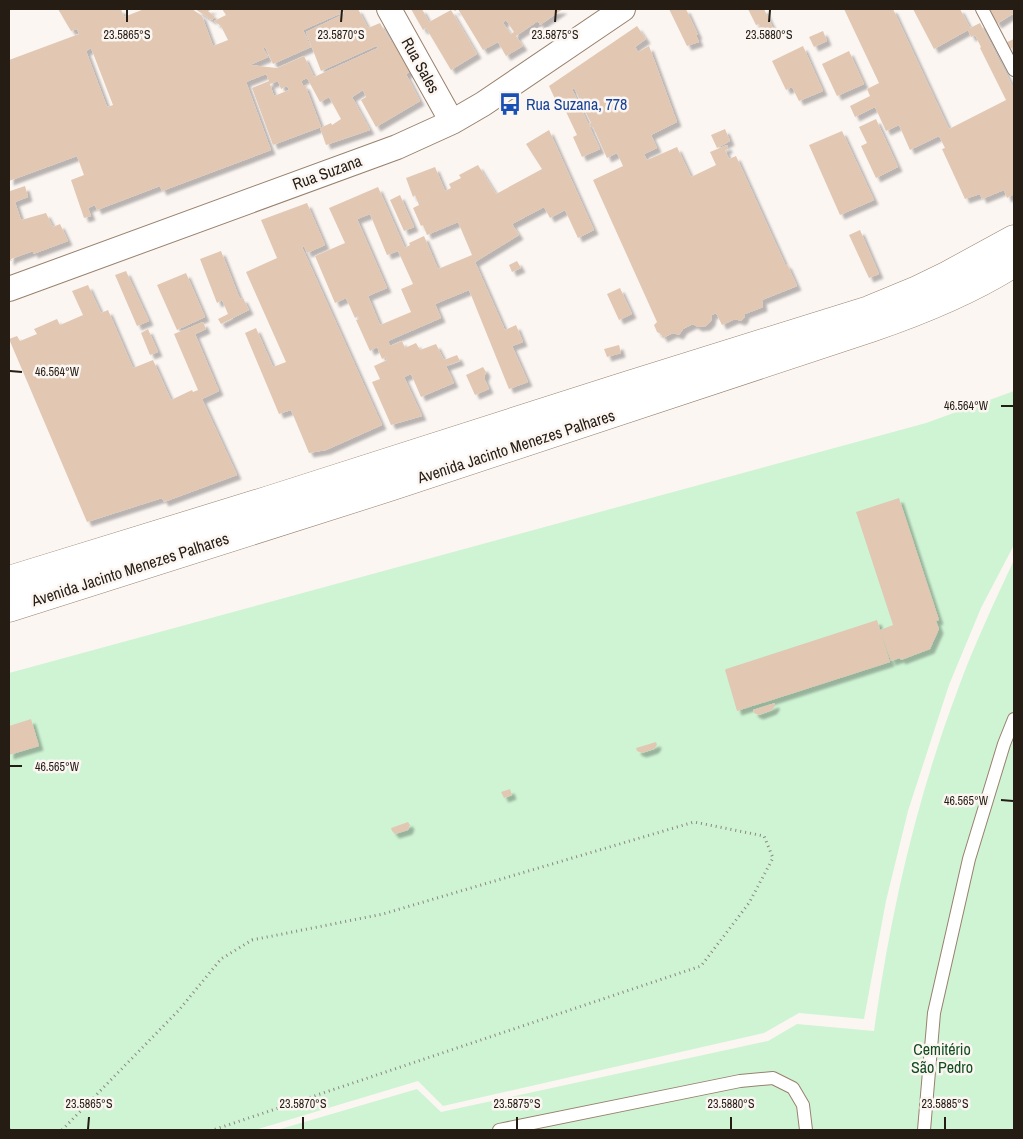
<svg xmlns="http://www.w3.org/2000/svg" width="1023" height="1139" viewBox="0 0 1023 1139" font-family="'Archivo Narrow',sans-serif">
<defs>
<filter id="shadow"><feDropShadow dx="4.5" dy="4.5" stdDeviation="1" flood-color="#0004"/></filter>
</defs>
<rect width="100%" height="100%" fill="#fcf6f2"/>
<path fill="#cff4d4" d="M1014 391V545L981 608 949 685 908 811 886 901 864 1019 799 1013 764 1033 443 1106 418 1081 255 1130H9V673L926 423Z
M1014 560V1130H277L417 1089 441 1112 768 1041 797 1024 874 1031C890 915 916 800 958 689 974 645 994 603 1014 560Z"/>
<path fill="#e2c8b3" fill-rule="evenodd" filter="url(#shadow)" d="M58 9H121L124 17 144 9H192L202 16 213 46 228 40 221 26 214 21 226 15 222 9H358L368 28 380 23 391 42H393L411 71 406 74 420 101 376 127 361 100 366 97 363 90 352 97 370 130 326 145 320 128 331 123 332 125 341 119 329 97 320 102 307 78 301 81 303 85H305L321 127 273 145 252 88 269 81 266 74 246 82 271 150 162 191 160 186 97 210 95 205 88 208 91 216 84 218 71 180 84 175 77 156 9 181V60L79 34 77 29 71 31ZM344 12V14L306 32 321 71 376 46 378 48 314 77 304 56 277 68 250 65 268 57 263 48 265 47 273 64 311 47 303 30ZM91 48 113 105 107 107 86 51ZM278 81 281 89 287 86 289 90 274 96 270 84Z
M195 9H213L208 11 215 17 212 20Z
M411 9H422L429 22 451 10 477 54 451 70 426 28 423 30Z
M453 9H563L540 25 538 21 516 36 523 46 506 56 498 42 483 50 458 9 455 11ZM506 20 514 32 511 34 503 23Z
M669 9H686L698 35H696L699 42 687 46Z
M748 9H764L773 28 763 33 759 24 756 25Z
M844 9H893L949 129 1006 100 980 48 981 47 975 35 971 37 968 30 934 49 913 9H960L970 28 980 23 1014 89V194L1007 198 1004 190 982 199 980 194 965 199 942 149 945 148 939 136 910 150 899 125 886 131 875 107 855 117 850 106 870 96 867 89 879 83Z
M987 9H1014V13L997 24Z
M637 26 646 39 635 47 638 52 649 46 677 122 651 135 657 148 644 154 647 160 677 147 691 177 716 165 710 152 727 145 728 149 725 150 729 159 736 156 785 264H787L797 286 762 300 763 307 745 314 744 318 741 321 735 319 722 325 716 313 712 315 711 321 706 326 698 327 693 324 683 329 679 335 673 333 663 338 661 334 657 332 654 325 657 322 593 180 623 166 617 153 607 158 593 127H591L589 124 591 123 574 88 572 89 600 149 582 157 573 137 577 135 560 99 556 101 549 86Z
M823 31 827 41 814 47 809 37Z
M1014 39V47L1010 49 1007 42Z
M803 46 823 91 799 101 792 87 786 90 772 61Z
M849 51 864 84 837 96 822 64Z
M876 119 898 167 876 178 861 146 867 143 859 127Z
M725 129 730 141 717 148 711 135Z
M549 130 594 230 578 238 565 210 550 218 544 207 512 224 519 235 475 262 505 330 516 325 523 342 512 346 528 382 509 389 469 290 435 304 441 318 388 341 390 346 402 341 405 348 416 343 420 350 436 344 444 360 457 355 460 361 446 366 454 383 421 397 411 374 404 377 422 416 391 425 372 382 380 379 374 366 387 360 386 357 382 359 377 347 370 351 356 320 359 319 358 316 355 318 346 298 335 303 315 256 345 243 329 208 378 187 405 248 410 245 409 243 424 236 438 269 472 255 458 222 427 235 423 225 421 226 413 208 419 205 415 195 413 197 406 178 435 167 445 191 451 188 449 184 461 178 459 175 478 165 496 194 542 169 526 144ZM370 214 387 255 398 251 413 284 401 289 411 312 380 325 368 296 387 288 357 219Z
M842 131 874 200 840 215 809 145Z
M25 186 28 197 15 202 21 220 46 213 53 227 60 224 68 241 33 254V251L11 259 12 261 9 260V188L10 191Z
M400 195 414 227 404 231 390 200Z
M307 203 325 245 307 253 304 246 302 247 382 425 326 450 309 453 291 410 279 414 245 333 256 328 273 367 286 362 246 272 277 258 261 220Z
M860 230 879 274 869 278 849 235Z
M221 251 240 299 243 298 249 310 221 324 218 319 228 314 222 300 217 303 200 259Z
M517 261 521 268 512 272 509 265Z
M126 271 149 321 137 326 115 275Z
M186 273 205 317 177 330 157 285Z
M88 285 101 313 108 310 133 368 153 360 171 400 192 390 193 392 198 390 174 334 203 322 206 329 195 334 219 391 202 399 237 475 164 502 162 498 87 522 9 339 17 336 20 341 37 334 34 329 57 319 60 325 83 315 72 291Z
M620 288 632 314 619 320 607 294Z
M148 329 158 352 150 355 141 333Z
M619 345 621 353 607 357 604 349Z
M483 367 486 372 484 378 489 389 475 395 466 375Z
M899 498 939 620 936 621 939 629 930 649 901 660 900 658 891 661 880 630 893 625 856 512Z
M877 620 890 662 737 711 725 670 726 669Z
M775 703V706L772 710 759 715 754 713 753 710Z
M31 719 39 746 9 755V726Z
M656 742 657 745 654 749 642 753 637 751 636 748Z
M510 789 512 795 504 798 501 792Z
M408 822 410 825 408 830 395 834 392 831 391 828Z"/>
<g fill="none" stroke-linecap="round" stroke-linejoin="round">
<defs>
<path id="service" d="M982 9 1014 70
M499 1130 740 1081 773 1078 793 1088 803 1105 806 1130
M924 1130 934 1013 969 859 1004 744 1014 719"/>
<path id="minor" d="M389 9 452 122
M9 289 397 147 452 122 483 104 623 9"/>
<path id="secondary" d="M9 580 269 500 622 387 869 310 915 291 948 275 1014 239
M9 608 393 486 871 328C921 311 970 291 1014 263"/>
</defs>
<use href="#service" stroke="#98816d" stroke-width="14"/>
<use href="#minor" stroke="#98816d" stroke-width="26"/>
<use href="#secondary" stroke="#98816d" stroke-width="29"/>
<path stroke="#8d8680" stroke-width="3" stroke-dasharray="1 4" stroke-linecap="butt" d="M9 1129 11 1130
M62 1130 179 1010 221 959 252 940 383 914 694 822 764 836 773 858 749 903 701 966 213 1130"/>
<use href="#service" stroke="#fff" stroke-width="12"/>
<use href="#minor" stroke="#fff" stroke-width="24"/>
<use href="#secondary" stroke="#fff" stroke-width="28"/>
</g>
<path fill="none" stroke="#251c14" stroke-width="2" d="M127 22V10M341 22 342 10M555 22 556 10M769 22 770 10M10 371 22 372M1001 406H1013M10 766H22M1001 800 1013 801M88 1129 89 1117M303 1129V1117M517 1129V1117M731 1129V1117M945 1129V1117"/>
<defs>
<symbol id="bus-bare" viewBox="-9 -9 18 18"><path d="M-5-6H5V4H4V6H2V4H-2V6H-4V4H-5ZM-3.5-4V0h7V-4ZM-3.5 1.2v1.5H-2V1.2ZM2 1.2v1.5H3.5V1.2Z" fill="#1a4fb4" stroke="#fcf6f2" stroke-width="2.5" paint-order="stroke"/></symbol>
</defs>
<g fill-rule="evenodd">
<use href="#bus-bare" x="494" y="88" width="32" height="32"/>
</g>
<g text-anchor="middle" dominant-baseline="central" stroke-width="5" stroke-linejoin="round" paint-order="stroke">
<g font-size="16" fill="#251c14" stroke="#fcf6f2">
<text transform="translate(421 65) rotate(61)">Rua Sales</text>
<text transform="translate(327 172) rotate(-20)">Rua Suzana</text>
<text transform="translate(516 446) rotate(-18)">Avenida Jacinto Menezes Palhares</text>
<text transform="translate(130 569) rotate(-18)">Avenida Jacinto Menezes Palhares</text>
</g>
<g font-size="16" fill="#164399" stroke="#fcf6f2" text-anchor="start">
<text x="526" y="104">Rua Suzana, 778</text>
</g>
<g font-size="16" fill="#124e22" stroke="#fcf6f2">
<text x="942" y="1049">Cemitério<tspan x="942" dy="18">São Pedro</tspan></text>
</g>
</g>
<g font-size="12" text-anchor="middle" fill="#251c14" stroke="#fcf6f2" stroke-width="5" stroke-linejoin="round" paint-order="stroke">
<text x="127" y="39">23.5865°S</text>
<text x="341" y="39">23.5870°S</text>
<text x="555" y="39">23.5875°S</text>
<text x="769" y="39">23.5880°S</text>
<text x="57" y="376">46.564°W</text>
<text x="966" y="410">46.564°W</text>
<text x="57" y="771">46.565°W</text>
<text x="966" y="805">46.565°W</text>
<text x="89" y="1108">23.5865°S</text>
<text x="303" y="1108">23.5870°S</text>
<text x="517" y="1108">23.5875°S</text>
<text x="731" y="1108">23.5880°S</text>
<text x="945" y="1108">23.5885°S</text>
</g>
<rect width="1023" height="1139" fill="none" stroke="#251c14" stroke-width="20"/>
</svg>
